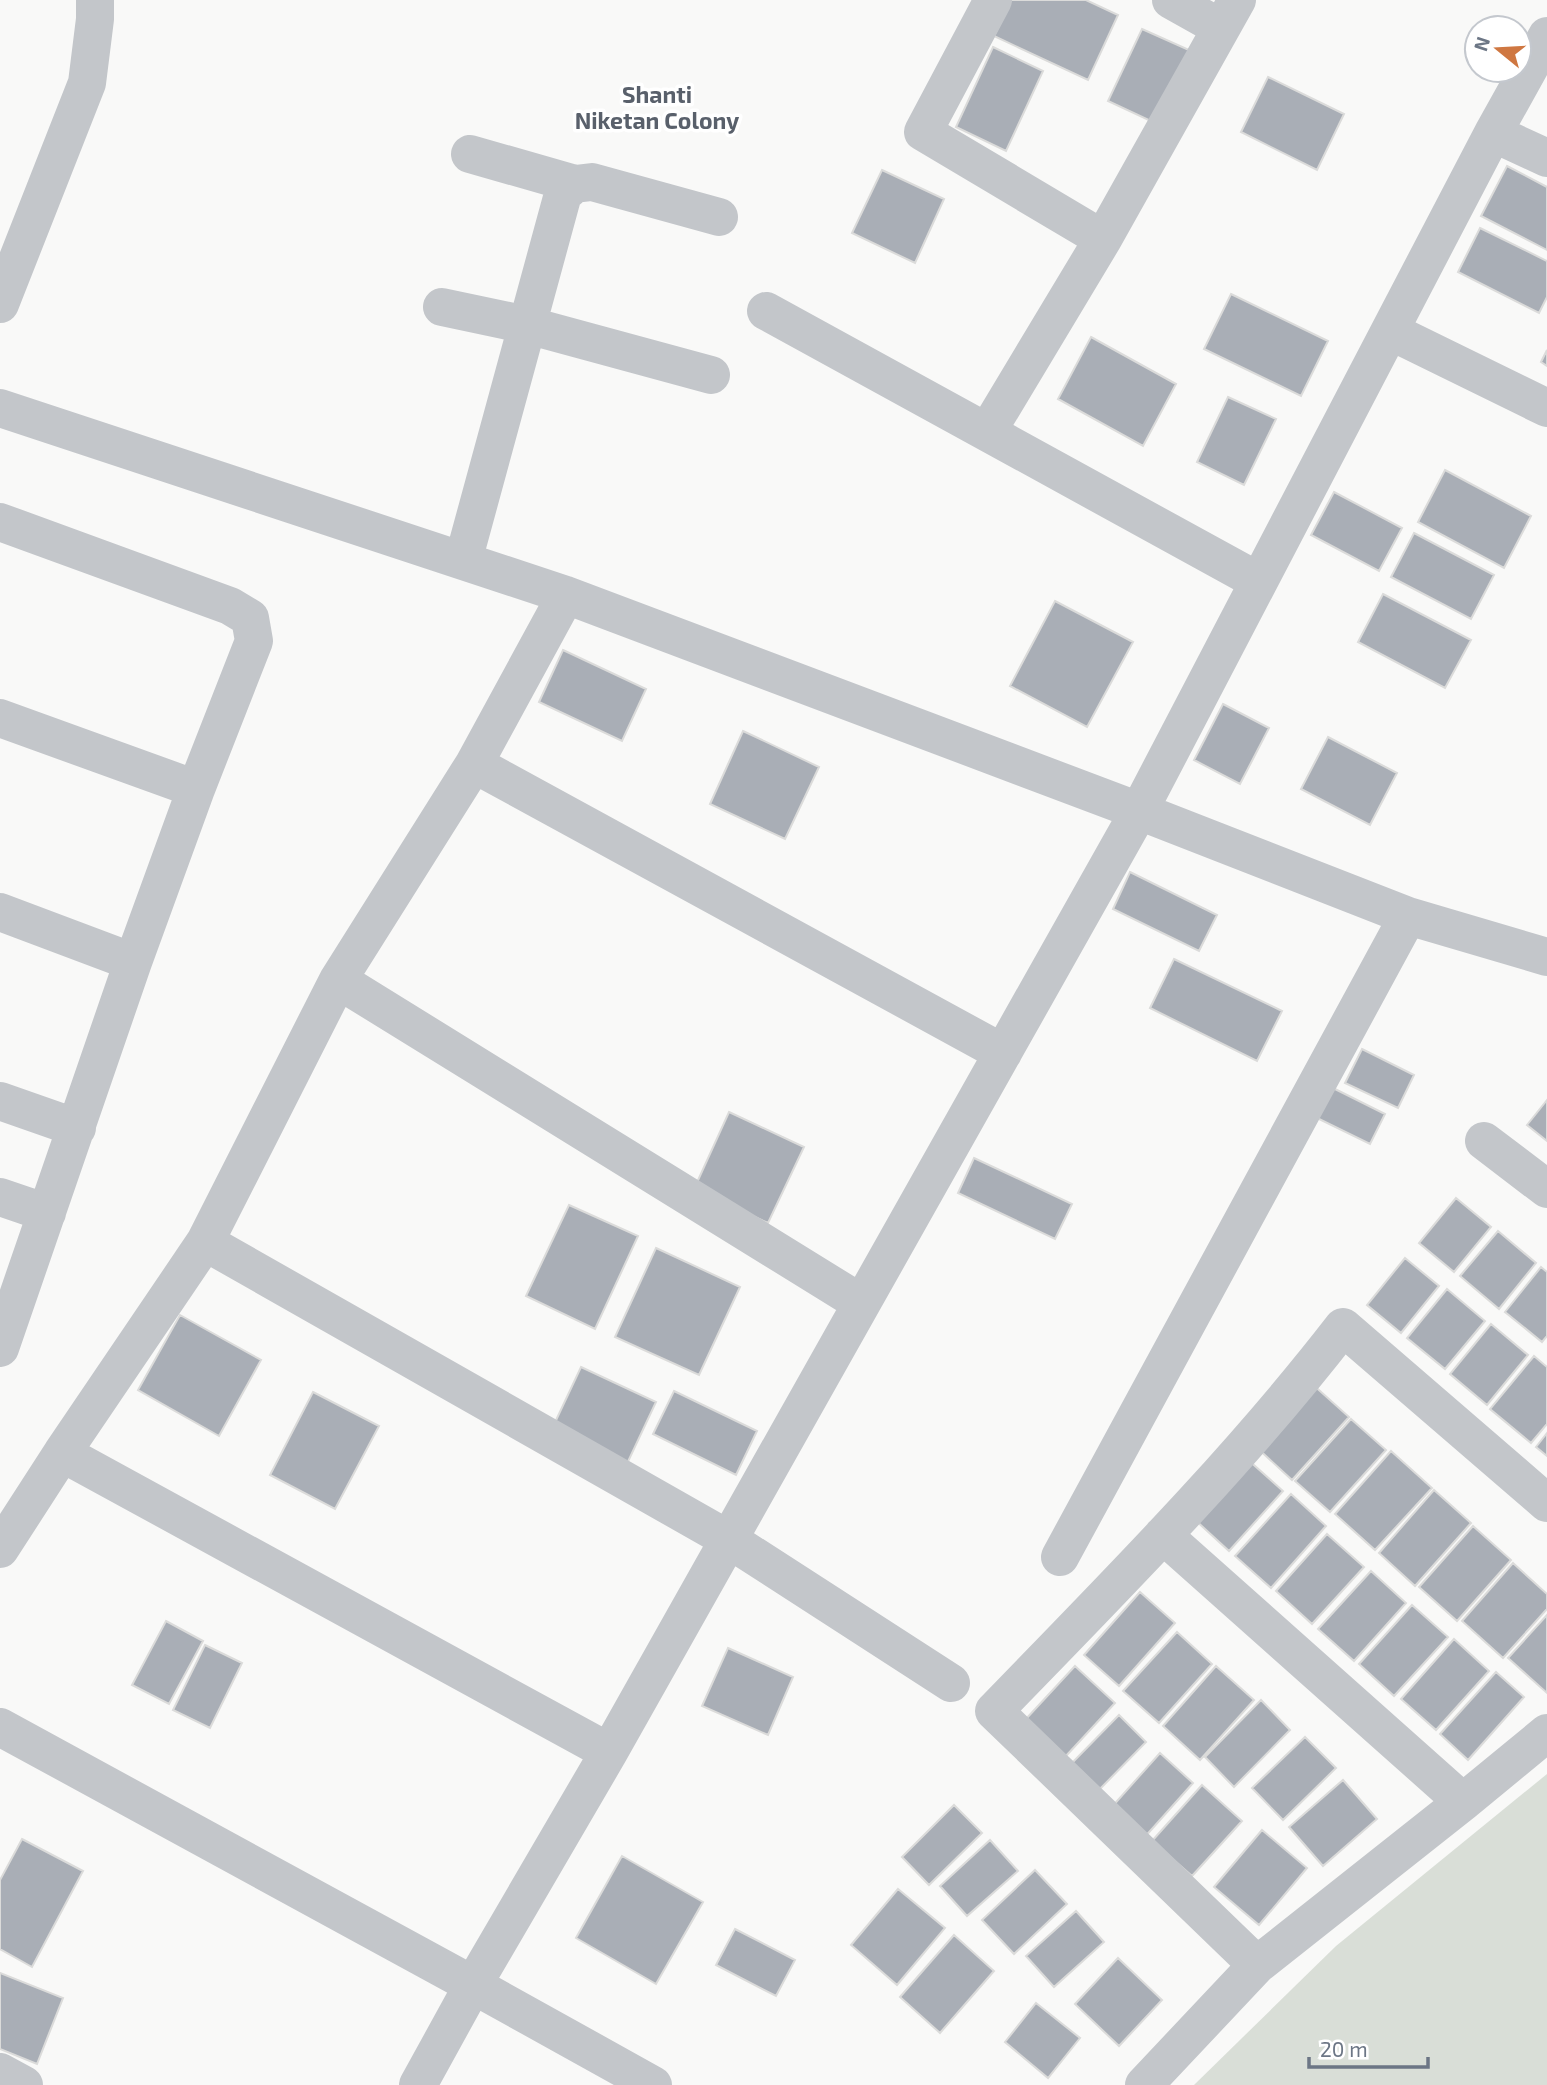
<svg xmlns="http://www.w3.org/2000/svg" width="1547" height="2085" viewBox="0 0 1547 2085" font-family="'Exo 2',sans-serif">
<rect width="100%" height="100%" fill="#f9f9f8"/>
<path fill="#d9ded7" d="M1547 1774V2085H1194L1336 1946Z"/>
<path fill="#a9aeb6" stroke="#dbdbda" stroke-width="2" d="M1011 0H1086L1118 15 1088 80 994 36Z
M1142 29 1189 50 1155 123 1108 101Z
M993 47 1043 71 1006 151 956 127Z
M1268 77 1344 114 1317 170 1241 132Z
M1507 166 1547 187V250L1481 216Z
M882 170 944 199 915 263 852 233Z
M1480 228 1547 261V297L1539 313 1458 272Z
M1231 294 1328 341 1301 396 1204 349Z
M1091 337 1176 384 1143 446 1058 399Z
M1547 350V366L1541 362Z
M1228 397 1276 419 1244 485 1197 462Z
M1445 470 1531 516 1504 568 1418 522Z
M1334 492 1402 528 1379 571 1311 535Z
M1414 533 1494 575 1471 619 1391 577Z
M1383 594 1471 640 1445 688 1358 642Z
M1055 601 1133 642 1087 727 1010 686Z
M563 650 646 689 622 741 539 702Z
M1223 704 1269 728 1240 784 1194 760Z
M743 731 819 767 785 839 710 804Z
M1328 737 1397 773 1370 825 1301 789Z
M1130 872 1217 915 1199 951 1113 909Z
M1174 959 1282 1011 1257 1061 1150 1008Z
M1362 1049 1414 1075 1398 1108 1345 1083Z
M1333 1088 1385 1114 1370 1144 1317 1118Z
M1547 1100V1141L1527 1125Z
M729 1112 804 1147 768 1223 694 1189Z
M974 1158 1072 1204 1055 1239 958 1193Z
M1456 1198 1491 1227 1454 1272 1419 1243Z
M569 1205 638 1236 595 1329 526 1296Z
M1498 1231 1536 1263 1499 1309 1460 1276Z
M656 1248 740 1287 699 1375 615 1337Z
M1405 1258 1439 1286 1401 1333 1367 1305Z
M1541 1267 1547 1272V1336L1542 1342 1505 1312Z
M1447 1289 1485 1321 1445 1369 1407 1338Z
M180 1315 261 1360 219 1436 138 1390Z
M1491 1324 1528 1355 1487 1405 1450 1374Z
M1534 1356 1547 1367V1424L1531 1443 1490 1409Z
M581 1367 656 1402 625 1468 550 1433Z
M1310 1382 1349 1417 1292 1480 1254 1445Z
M674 1391 757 1431 736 1475 653 1434Z
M313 1392 379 1426 335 1509 270 1475Z
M1351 1419 1386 1450 1330 1512 1295 1481Z
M1547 1433V1456L1536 1447Z
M1391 1451 1432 1488 1375 1550 1335 1514Z
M1246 1458 1283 1491 1229 1551 1193 1518Z
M1434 1490 1471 1523 1415 1586 1379 1553Z
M1291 1494 1326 1526 1271 1588 1235 1556Z
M1473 1526 1511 1560 1457 1621 1419 1587Z
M1327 1534 1364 1567 1312 1624 1276 1591Z
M1513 1563 1547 1594V1609L1503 1658 1462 1621Z
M1371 1571 1406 1603 1354 1661 1318 1629Z
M1140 1592 1175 1623 1119 1686 1084 1655Z
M1412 1605 1448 1637 1394 1696 1359 1664Z
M1547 1615V1693L1508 1658Z
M166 1621 203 1641 169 1704 132 1685Z
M1177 1632 1212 1664 1159 1723 1123 1691Z
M1454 1639 1489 1671 1436 1730 1401 1699Z
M205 1645 242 1663 210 1728 173 1710Z
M728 1648 793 1677 768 1735 702 1706Z
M1075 1666 1115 1703 1065 1757 1025 1720Z
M1216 1666 1254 1700 1200 1760 1163 1726Z
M1496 1672 1524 1697 1468 1760 1440 1734Z
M1261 1700 1290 1730 1234 1787 1205 1757Z
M1119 1715 1146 1742 1097 1792 1070 1765Z
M1305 1737 1336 1768 1283 1820 1252 1788Z
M1160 1753 1193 1783 1143 1839 1110 1809Z
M1343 1780 1377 1819 1323 1866 1289 1827Z
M1202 1785 1242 1821 1192 1876 1152 1841Z
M954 1805 982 1833 929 1885 902 1857Z
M1262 1830 1307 1868 1259 1925 1214 1887Z
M22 1839 83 1871 32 1967 0 1949V1880Z
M990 1840 1018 1871 967 1916 940 1886Z
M622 1856 703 1902 656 1984 576 1938Z
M1035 1870 1067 1904 1014 1954 982 1920Z
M898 1889 945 1928 897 1985 851 1945Z
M1076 1911 1104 1942 1054 1987 1026 1956Z
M735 1929 795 1960 776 1996 716 1965Z
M954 1935 994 1971 940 2033 900 1997Z
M1118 1958 1162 2000 1119 2046 1075 2004Z
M0 1973 63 1998 37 2064 0 2049Z
M1036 2003 1080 2038 1048 2078 1005 2042Z"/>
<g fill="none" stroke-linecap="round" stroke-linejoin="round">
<path stroke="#c3c6ca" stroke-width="38" d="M993 0 923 132 1103 239
M1171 0 1221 28
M1493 133 1547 158
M470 154 575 184
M0 304 87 83 95 19V0
M442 307 527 325 711 375
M766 311 1258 581
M1390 331 1547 408
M0 408 566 595 1139 811 1408 916 1547 957
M987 432 1103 239 1237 0
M0 522 230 606 250 618 254 641 196 789 133 962 0 1348
M463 561 563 194 575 184 592 182 719 217
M0 718 196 789
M474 764 1003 1053
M0 912 133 962
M338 980 861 1303
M0 1101 77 1128
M1484 1141 1547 1189
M0 1197 47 1213
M205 1242 728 1539 951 1683
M62 1453 609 1752
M1163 1535 1463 1802
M0 1549 62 1453 205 1242 338 980 474 764 566 595
M1060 1557 1408 916
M0 1727 473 1985 653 2085
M1257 1965 994 1711C1114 1587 1237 1464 1343 1327L1547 1503
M0 2072 24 2085
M418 2085 473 1985 609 1752 1139 811 1493 133 1547 36
M1144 2085 1257 1965 1463 1802 1547 1733"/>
</g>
<g text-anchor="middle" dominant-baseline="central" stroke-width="7" stroke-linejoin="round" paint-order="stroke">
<g font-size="23" font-weight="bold" fill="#59606b" stroke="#fff">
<text x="657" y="94">Shanti<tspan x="657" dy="26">Niketan Colony</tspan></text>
</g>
</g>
<g transform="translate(1498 49) rotate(288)"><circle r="33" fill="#ffffff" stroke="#c4c8ce" stroke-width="2"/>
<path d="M0-5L12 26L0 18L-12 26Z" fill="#cf7741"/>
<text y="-10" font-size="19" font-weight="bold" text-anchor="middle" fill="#6c7685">N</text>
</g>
<path d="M1309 2057v10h119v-10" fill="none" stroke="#6c7685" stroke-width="3.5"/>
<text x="1320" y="2057" font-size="21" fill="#6c7685" stroke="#ffffff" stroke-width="5" paint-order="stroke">20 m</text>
</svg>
